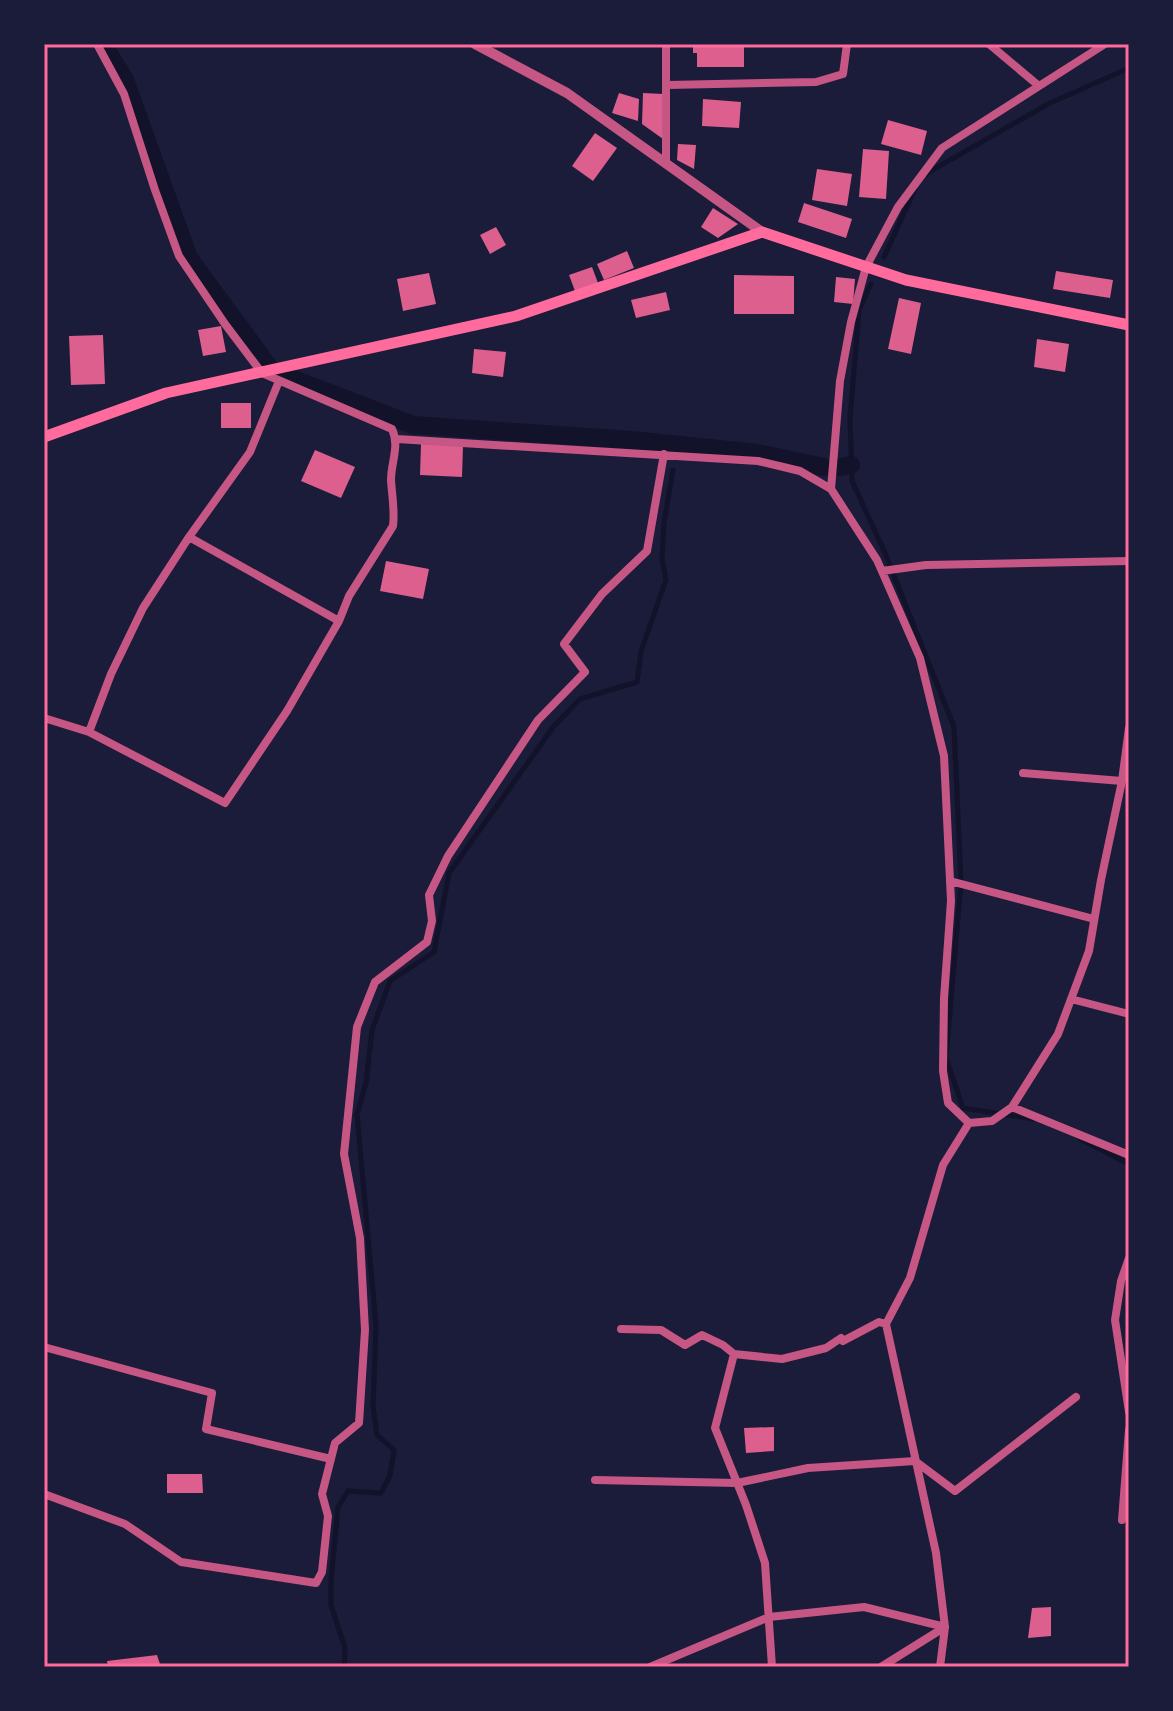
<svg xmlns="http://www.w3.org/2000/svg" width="1173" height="1711" viewBox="0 0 1173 1711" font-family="Montserrat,sans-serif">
<rect width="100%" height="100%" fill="#1b1b3a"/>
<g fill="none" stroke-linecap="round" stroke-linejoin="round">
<path stroke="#12122b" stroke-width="5" d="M924 175 1048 104 1129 68
M884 257 915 189
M871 284 859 310 850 418 852 481 885 553 954 727 961 882 946 1058 963 1108 1034 1119
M676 445V446
M1080 1139 1129 1164
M344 1667 345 1648 331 1605V1580L338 1507 348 1491 381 1493 390 1475 394 1450 377 1435 373 1406 376 1326 357 1114 366 1083 372 1030 390 981 434 952 449 873 554 726 580 699 637 682 641 651 666 580 662 559 664 523 673 470"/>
<path stroke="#12122b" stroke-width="18" d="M103 44 125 80 189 258 269 367
M275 372 413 425 631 440 757 453 824 467
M841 467 851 465"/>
</g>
<path fill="#dd5f8e" d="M699 44H744V67H697V53H693V46Z
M619 93 639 99 638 121 612 113Z
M643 93 664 94 663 139 642 124Z
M703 99 741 102 739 128 702 126Z
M888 120 927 131 921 155 881 144Z
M595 133 617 148 593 181 572 166Z
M678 144 696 145 694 169 677 160Z
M863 149 889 151 886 199 859 197Z
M817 169 852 174 847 206 812 200Z
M804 203 852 219 846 238 798 222Z
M713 208 738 224 718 238 701 227Z
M496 227 506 245 490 254 480 235Z
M627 251 634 268 604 280 597 264Z
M592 267 598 283 575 291 569 275Z
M1056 271 1113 280 1110 298 1053 289Z
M429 273 436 304 403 311 397 279Z
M734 275 794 276V314H734Z
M836 277 855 279 853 304 834 302Z
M666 292 670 310 636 318 631 300Z
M899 298 921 303 911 354 888 349Z
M221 326 226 352 203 356 198 330Z
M103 335 105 384 71 385 69 336Z
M1037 339 1069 344 1065 372 1034 367Z
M474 349 506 352 503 377 472 373Z
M221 403H251V428H221Z
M421 444 463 446 462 477 420 475Z
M315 450 355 467 341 498 301 481Z
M386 561 429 569 423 599 380 591Z
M774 1427V1451L746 1453 744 1428Z
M167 1474H202L203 1493H167Z
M1051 1607V1636L1028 1638 1032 1608Z
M157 1655 161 1667H108L107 1661Z"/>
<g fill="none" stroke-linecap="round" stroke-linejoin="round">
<path stroke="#c65784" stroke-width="8" d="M989 44 1039 86
M667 85 816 82 843 74 847 44
M666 163V44
M397 439 758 461 800 471 831 489 877 560 920 658 944 756 951 901 944 998 943 1071 948 1103 969 1123 992 1121 1012 1107 1058 1034 1089 951 1101 880 1122 781 1129 728
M831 489 840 381 851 322 866 267 898 207 942 148 1105 44
M189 537 339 621
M882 571 926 565 1129 561
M44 718 89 732 225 803 287 711 339 621 349 596 393 526C395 510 392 496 391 480 391 462 400 446 392 429L262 373 225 324 179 256 155 190 124 94 97 44
M89 732 111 674 143 608 189 537 250 452 279 381
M1023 773 1122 781
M950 881 1094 919
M1071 999 1129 1014
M1012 1107 1129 1155
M1129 1258 1121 1281 1115 1320 1129 1412
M886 1324 910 1278 943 1165 969 1123
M621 1329 661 1330 685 1345 702 1335 723 1345 734 1354 782 1359 826 1348 841 1338 843 1341 879 1322 886 1324 936 1553 945 1627 940 1667
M44 1347 212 1393 206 1429 331 1459
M734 1354 715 1428 746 1505 765 1563 772 1667
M595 1480 737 1483 808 1468 915 1461 955 1491 1076 1397
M44 1494 125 1524 181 1562 316 1583 322 1572 328 1516 322 1494 335 1443 359 1423 365 1330 360 1238 344 1154 357 1027 375 982 427 942 432 921 429 895 448 856 538 720 585 672 564 644 602 594 647 551 664 454
M1122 1520 1129 1430
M650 1667 769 1617 864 1607 945 1627
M881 1667 945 1627"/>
<path stroke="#c65784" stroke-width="10" d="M475 44 567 93 762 232"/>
<path stroke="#ff6b9d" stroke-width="11" d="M44 437 166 393 516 316 762 232 906 280 1129 325"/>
</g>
<rect width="1173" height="1711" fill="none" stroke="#1b1b3a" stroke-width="92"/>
<rect x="46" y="46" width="1081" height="1619" fill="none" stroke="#ff6b9d" stroke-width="3"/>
</svg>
